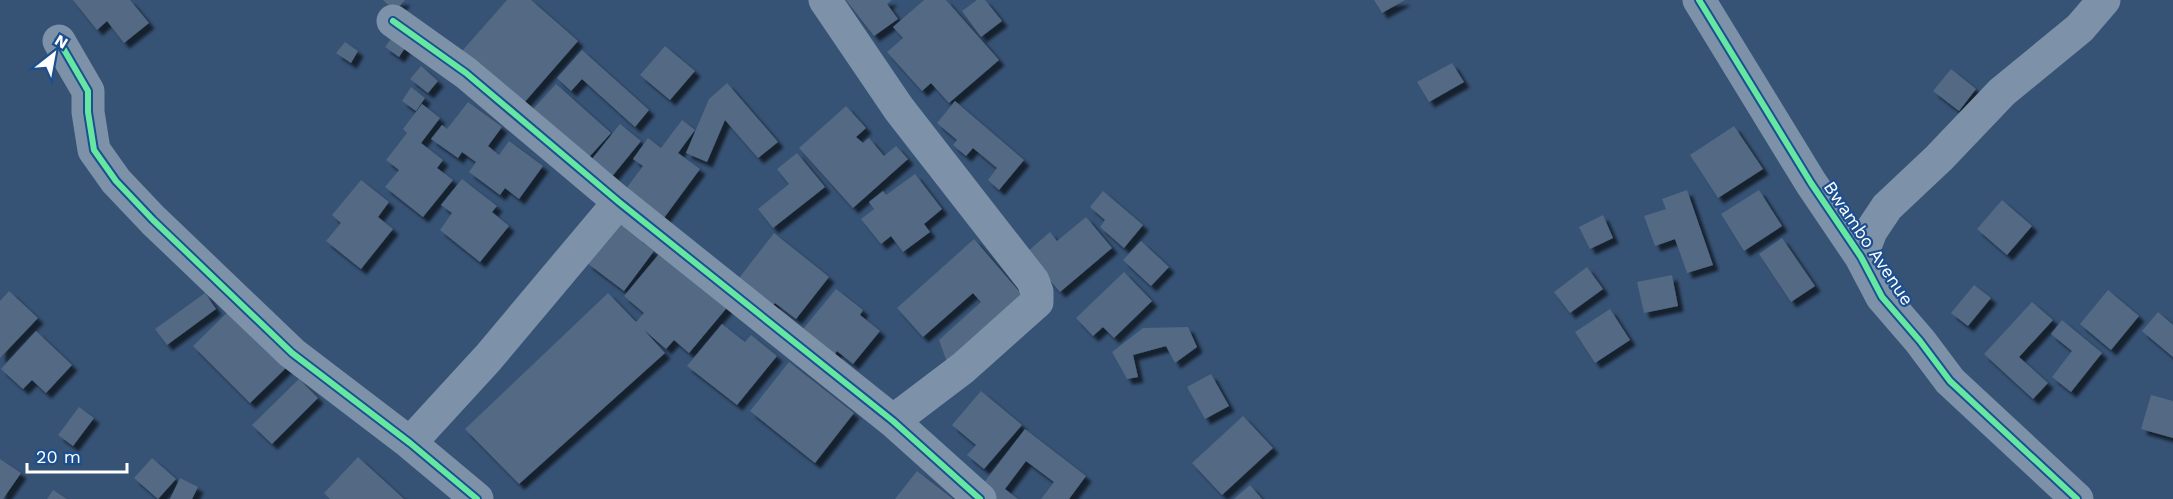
<svg xmlns="http://www.w3.org/2000/svg" width="2173" height="499" viewBox="0 0 2173 499" font-family="'Work Sans',sans-serif">
<defs>
<filter id="shadow"><feDropShadow dx="5.5" dy="5.5" stdDeviation="1.5" flood-color="#0009"/></filter>
</defs>
<rect width="100%" height="100%" fill="#365274"/>
<path fill="#526984" filter="url(#shadow)" d="M73 0H130L149 23 124 43 107 21 97 30Z
M383 0H405L395 11Z
M507 0H531L578 41 516 112 455 59Z
M846 0H892L887 4 898 19 874 36Z
M924 0H946L999 60 949 103 931 83 922 91 887 52 903 38 893 27Z
M977 0H985L1002 21 981 37 962 11Z
M1374 0H1405L1382 13Z
M393 36 407 45 399 57 385 47Z
M345 42 358 51 351 63 336 53Z
M665 46 695 71 670 100 640 75Z
M582 50 649 110 635 127 582 79 571 91 557 78Z
M1452 63 1464 82 1429 102 1417 82Z
M421 66 438 81 428 93 410 79Z
M1951 69 1976 89 1959 111 1933 91Z
M727 83 778 142 758 158 725 120 707 162 686 153 709 99Z
M556 84 611 133 580 167 525 118Z
M411 87 425 98 416 111 402 101Z
M955 101 1024 160 999 190 988 180 997 168 973 148 966 156 953 145 957 140 937 123Z
M468 102 502 127 488 146 499 155 509 141 543 166 519 199 505 188 500 195 469 172 476 162 462 152 458 158 431 139 442 125 447 129Z
M422 104 440 118 421 143 443 160 437 168 453 180 423 217 385 187 399 170 386 160 407 133 403 129Z
M846 106 866 128 856 137 863 143 869 138 884 156 896 146 908 159 853 208 799 148Z
M682 120 695 130 678 153 700 169 661 222 622 194 643 166 633 159 648 138 661 148Z
M620 124 641 141 605 185 584 169Z
M1734 126 1763 169 1718 198 1690 155Z
M797 153 825 187 773 228 758 209 789 184 777 169Z
M915 174 942 209 924 224 930 232 903 252 891 236 881 244 861 219 874 209 869 202 883 191 886 195Z
M462 179 497 206 492 212 509 226 480 262 440 230 452 213 441 205Z
M361 180 389 202 378 217 393 229 361 269 326 241 341 223 332 215Z
M1687 190 1713 265 1687 273 1675 239 1655 246 1644 216 1666 209 1662 199Z
M1759 190 1782 226 1744 251 1721 214Z
M1103 191 1143 225 1124 248 1100 227 1105 220 1090 207Z
M2002 200 2032 226 2007 255 1977 229Z
M1603 215 1613 238 1590 249 1579 227Z
M622 217 646 236 642 242 654 251 624 291 587 263Z
M1086 217 1112 248 1060 292 1026 253 1050 232 1057 241Z
M774 233 829 277 796 319 775 303 769 309 736 282Z
M1782 238 1815 286 1791 302 1759 254Z
M974 239 1024 297 948 365 939 340 981 302 973 293 923 337 897 308Z
M1141 241 1169 267 1151 286 1123 260Z
M664 248 730 304 689 353 674 340 666 349 644 330 665 353 519 484 465 429 608 293 636 322 644 313 624 296Z
M1587 267 1603 289 1570 313 1554 292Z
M1124 272 1152 301 1114 338 1103 327 1093 336 1076 318Z
M1672 275 1678 306 1644 313 1637 282Z
M1974 285 1991 298 1968 326 1951 313Z
M836 289 863 310 860 315 880 331 853 364 837 351 831 360 799 334Z
M2108 290 2139 316 2111 350 2080 324Z
M9 291 38 318 0 358V301Z
M205 293 216 309 167 345 155 329Z
M2032 302 2053 320 2019 357 2048 383 2033 399 1984 354Z
M233 307 290 364 250 403 193 346Z
M1610 309 1630 340 1595 363 1575 332Z
M2158 312 2173 325V357L2142 331Z
M2062 320 2102 353 2071 392 2052 377 2072 351 2051 334Z
M722 324 745 342 751 335 777 356 737 405 687 366Z
M1188 327 1197 347 1175 363 1166 346 1133 355 1138 377 1127 379 1112 352 1143 328Z
M36 331 72 365 46 393 32 380 23 389 1 369Z
M789 362 854 413 815 463 750 411Z
M1211 374 1229 406 1205 419 1187 387Z
M299 379 318 398 272 444 252 425Z
M981 391 1022 425 984 469 967 455 976 445 952 425Z
M2151 395 2173 401V438L2141 429Z
M79 407 94 418 73 446 58 435Z
M1243 416 1273 448 1222 495 1192 463Z
M1025 429 1086 476 1069 499H1041L1054 482 1026 461 1005 489 1018 499H984L976 493Z
M358 457 404 499H330L324 493Z
M152 458 176 479 158 499 134 478Z
M0 459 21 473 3 499H0Z
M917 471 953 499H895Z
M180 478 198 487 192 499H170Z
M1250 485 1262 499H1234Z
M53 490 67 499H47Z"/>
<g fill="none" stroke-linecap="round" stroke-linejoin="round">
<path stroke="#7d92a8" stroke-width="33" d="M825 0 899 109 1033 281 1037 292V302L963 368 893 421
M1699 0 1811 183 1861 257 1882 297 1920 341 1950 381 2077 499
M393 21 466 73 619 202 893 421 980 499
M59 41 88 91V112L94 150 116 181 153 220 292 353 410 443 477 499
M1861 257 1871 231 1887 207 1939 158 2002 92 2080 28 2104 0
M410 443 488 358 619 202"/>
<defs>
<path id="cycleway" d="M1699 0 1811 183 1861 257 1882 297 1920 341 1950 381 2077 499
M393 21 466 73 619 202 893 421 980 499
M59 41 88 91V112L94 150 116 181 153 220 292 353 410 443 477 499"/>
</defs>
<use href="#cycleway" stroke="#1b4f8f" stroke-width="10"/>
<use href="#cycleway" stroke="#66e7a1" stroke-width="6"/>
</g>
<g text-anchor="middle" dominant-baseline="central" stroke-width="4.5" stroke-linejoin="round" paint-order="stroke">
<g font-size="18" fill="#fff" stroke="#1b4f8f">
<text transform="translate(1869 243) rotate(56)">Bwambo Avenue</text>
</g>
</g>
<g transform="translate(54 54) rotate(31)" stroke="#1b4f8f" stroke-width="4.5" paint-order="stroke">
<path d="M0-4.5L10 22L0 15L-10 22Z" fill="#ffffff"/>
<text y="-9" font-size="16" font-weight="bold" text-anchor="middle" fill="#ffffff">N</text>
</g>
<path d="M27 463v9h100v-9" fill="none" stroke="#ffffff" stroke-width="3"/>
<text x="36" y="463" font-size="18" fill="#ffffff" stroke="#1b4f8f" stroke-width="4.5" paint-order="stroke">20 m</text>
</svg>
